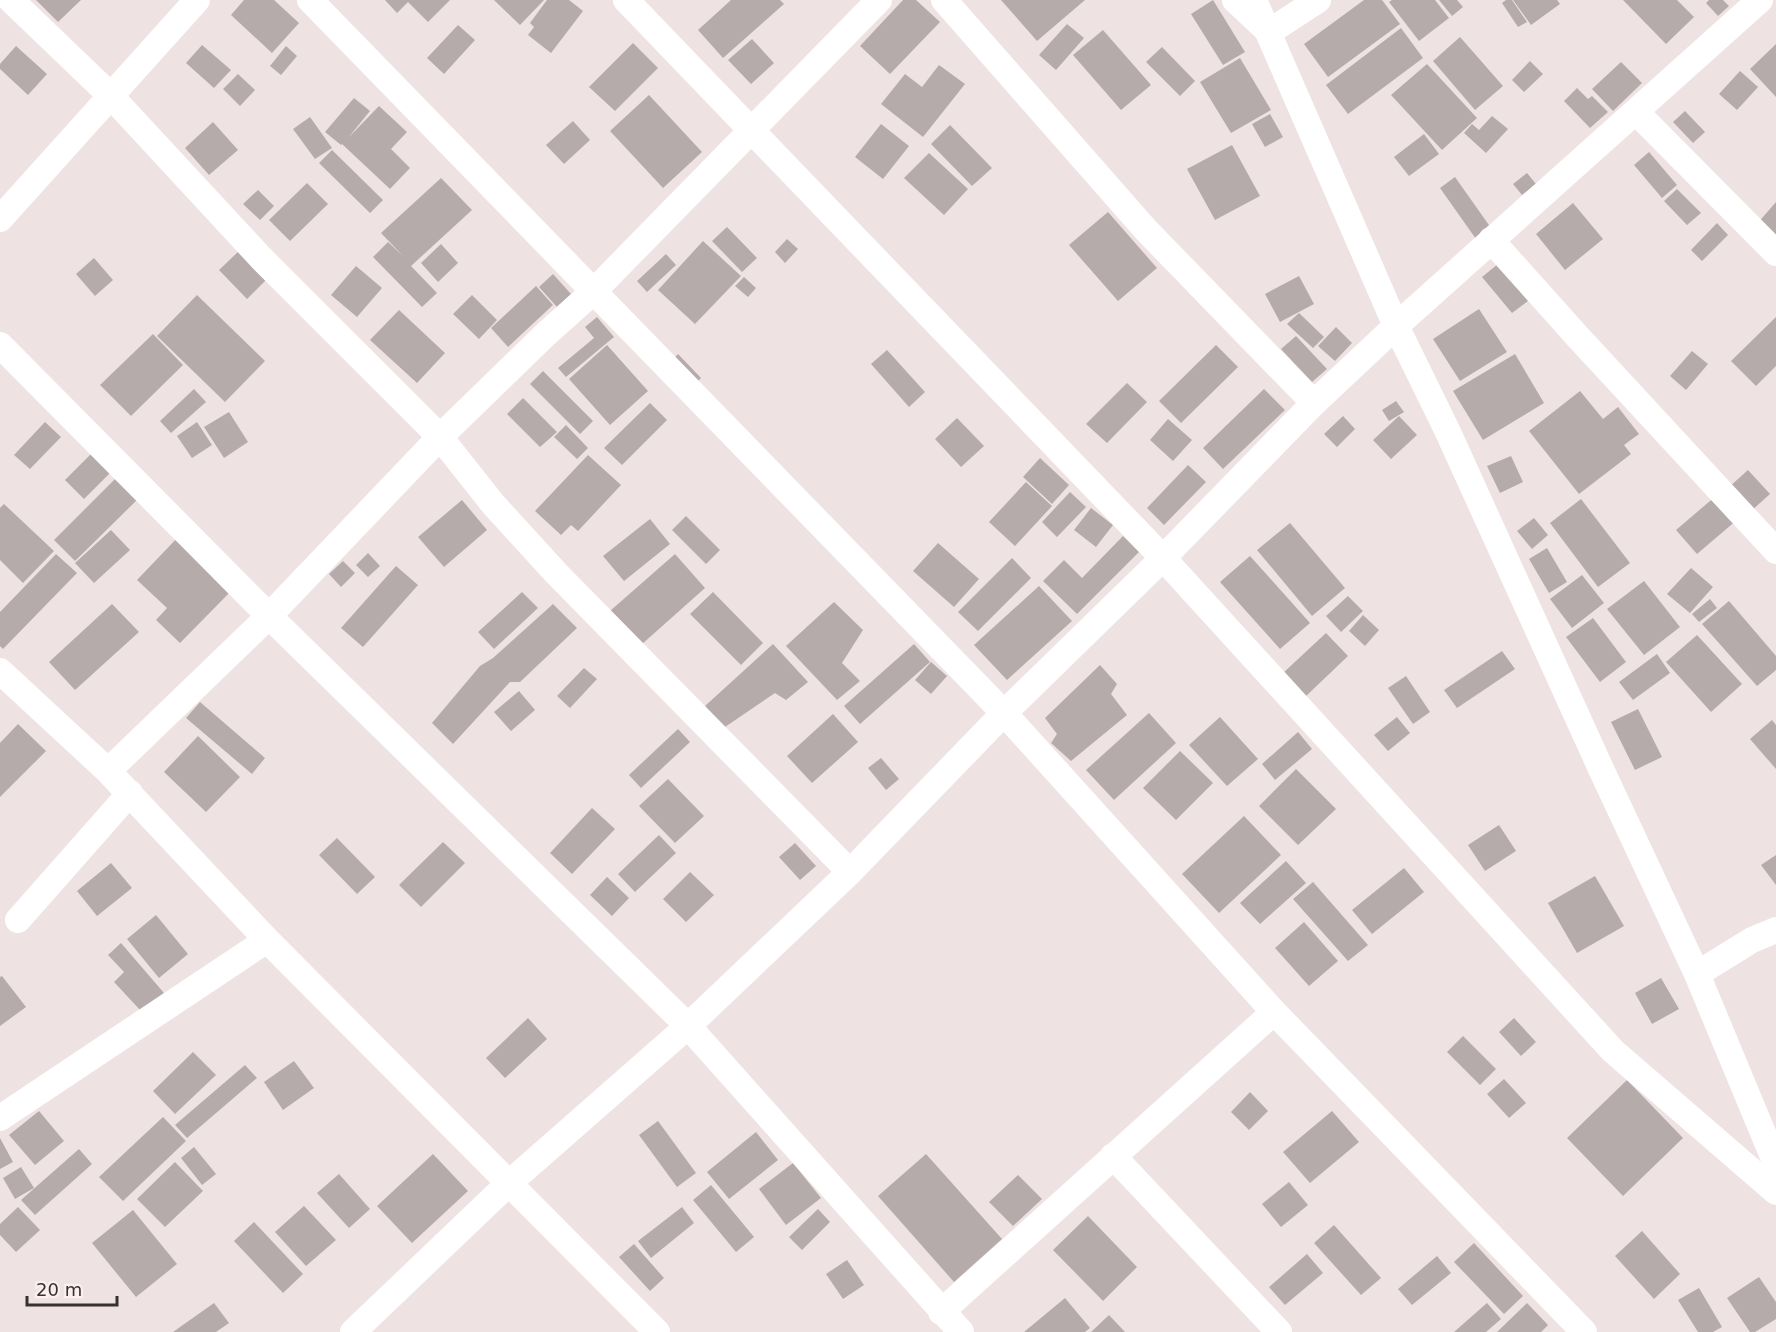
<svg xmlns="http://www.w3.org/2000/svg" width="1776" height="1332" viewBox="0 0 1776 1332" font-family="'DejaVu Sans',sans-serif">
<rect width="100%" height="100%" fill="#eee2e2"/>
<path fill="#b6abab" d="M36 0H81L58 22Z
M244 0H274L299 23 272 53 231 15Z
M385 0H450L428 22 408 2 397 13Z
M494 0H544L520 25Z
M547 0H569L583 11 551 53 528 35 534 27 530 23Z
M731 0H780L784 4 723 58 698 30Z
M903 0H916L940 22 890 74 860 46Z
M1001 0H1085L1037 41Z
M1213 0 1245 52 1223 65 1191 14Z
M1364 0H1382L1400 24 1328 77 1304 44Z
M1392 0H1435L1449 18 1419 41 1389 2Z
M1439 0H1457L1463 7 1452 16Z
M1506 0H1512L1527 22 1518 27 1502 3Z
M1513 0H1557L1560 4 1531 25Z
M1623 0H1677L1694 17 1666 44Z
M1709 0H1723L1729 6 1718 16 1706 3Z
M1067 24 1084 38 1056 70 1039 55Z
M458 25 475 40 444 74 427 58Z
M1401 28 1423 58 1348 114 1326 85Z
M1103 30 1151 85 1121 110 1073 55Z
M1460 37 1503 86 1475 110 1433 61Z
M752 39 774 63 751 84 728 60Z
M633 43 658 68 615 111 589 87Z
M1776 44V97L1750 69Z
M202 45 231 70 214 88 186 63Z
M16 46 47 74 28 95 0 69V64Z
M286 46 297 56 281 75 270 66Z
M1162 47 1195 81 1180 96 1146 62Z
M1240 58 1271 110 1231 133 1200 82Z
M1530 61 1543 74 1524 92 1512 80Z
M1621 62 1642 83 1613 111 1592 89Z
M1427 64 1477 118 1442 150 1391 95Z
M939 65 965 84 923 137 881 104 905 74 922 87Z
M1740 71 1758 87 1737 110 1719 94Z
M238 74 255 90 240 106 223 89Z
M1577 88 1588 99 1592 96 1608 112 1590 128 1564 101Z
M649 95 702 152 663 188 610 131Z
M354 98 370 111 348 138 379 106 407 132 391 149 410 168 390 189 342 144 341 145 325 132Z
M1685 111 1705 132 1693 143 1673 122Z
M1270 114 1283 137 1265 147 1252 124Z
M1492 116 1508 129 1486 153 1464 133 1472 124 1479 130Z
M310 117 332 148 315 159 293 129Z
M573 121 590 140 564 164 546 145Z
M213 122 238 150 209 175 185 148Z
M881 124 909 146 883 179 855 157Z
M950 125 992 168 972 186 931 144Z
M1424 134 1439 154 1409 176 1394 157Z
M1232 145 1260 196 1215 220 1187 169Z
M332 150 383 200 370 213 319 163Z
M1649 152 1677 185 1662 198 1634 165Z
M929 153 968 189 944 215 904 178Z
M1527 173 1536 184 1522 195 1513 184Z
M1455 177 1491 228 1476 239 1440 188Z
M441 178 472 210 411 266 437 293 422 307 373 257 388 242 403 256 381 233Z
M307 183 328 204 290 241 269 220Z
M1677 189 1701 213 1687 225 1664 201Z
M258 190 274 206 260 220 243 204Z
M1776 202V242L1756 225Z
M1573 203 1603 239 1565 270 1536 234Z
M1108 212 1157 268 1118 301 1069 245Z
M1717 223 1728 235 1702 261 1691 250Z
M727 227 757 258 742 272 712 241Z
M787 239 798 249 785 263 775 252Z
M703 241 741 276 695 324 658 290Z
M441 244 458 263 438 282 421 263Z
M240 250 267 279 247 299 219 270Z
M666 254 676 265 647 292 637 281Z
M94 258 113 280 95 296 76 274Z
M1498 264 1528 301 1512 313 1482 277Z
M356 266 382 288 357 317 331 295Z
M553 274 571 294 557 307 539 287Z
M1299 276 1314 304 1280 322 1265 294Z
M744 277 756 288 748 297 735 286Z
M536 286 553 305 508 347 491 328Z
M197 295 265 361 225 402 157 336Z
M472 295 497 320 479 339 453 314Z
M1479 309 1507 352 1460 381 1433 339Z
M399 310 445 353 417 383 370 340Z
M1299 313 1324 337 1313 348 1287 324Z
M597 317 614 337 566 377 558 368 594 338 585 327Z
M1776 317V366L1756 386 1731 361Z
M1336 327 1352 343 1335 361 1318 346Z
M153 334 183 365 131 416 100 385Z
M1296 336 1327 369 1312 382 1281 349Z
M607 345 648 391 610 425 569 379Z
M1216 345 1238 367 1181 423 1159 401Z
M887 350 925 392 909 407 871 364Z
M1692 351 1708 364 1686 390 1670 376Z
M678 354 701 378 688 391 665 368Z
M1515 354 1544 403 1483 440 1453 391Z
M543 371 593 421 580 434 530 384Z
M1127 383 1147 402 1107 443 1086 424Z
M194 389 206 402 171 433 160 421Z
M1264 389 1285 410 1223 469 1203 448Z
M1580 391 1603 419 1618 407 1639 434 1624 445 1631 454 1579 494 1529 431Z
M523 398 557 432 540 447 507 414Z
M1396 401 1404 412 1389 421 1382 410Z
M650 403 667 420 622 465 604 448Z
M229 412 248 442 224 458 204 427Z
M1343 416 1355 429 1337 447 1324 434Z
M1399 416 1417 435 1391 459 1373 440Z
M957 418 984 446 961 467 935 439Z
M1168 419 1192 440 1173 461 1150 440Z
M45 422 61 437 30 469 14 455Z
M197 422 212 445 192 458 177 436Z
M566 425 588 448 577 459 554 437Z
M97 448 116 467 84 499 65 480Z
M588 455 621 485 578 531 571 525 561 535 535 511Z
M1511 456 1523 482 1500 493 1487 466Z
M1040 458 1069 485 1052 504 1023 477Z
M1188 465 1206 482 1164 525 1147 508Z
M1748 470 1770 494 1750 512 1728 488Z
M117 477 139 498 75 561 54 540Z
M1026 482 1052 506 1015 546 989 522Z
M1070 492 1086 507 1057 537 1042 522Z
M1717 495 1738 519 1697 554 1676 530Z
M1581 499 1630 563 1598 587 1550 523Z
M462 500 487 530 444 567 418 537Z
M4 504 54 551 23 583 0 560V508Z
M1091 508 1113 525 1096 547 1074 530Z
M686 516 720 550 706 564 672 530Z
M1534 518 1548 535 1532 549 1517 531Z
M650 519 670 544 624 581 603 556Z
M1290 523 1345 588 1312 616 1257 550Z
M111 530 130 550 94 583 75 563Z
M180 535 235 587 180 643 156 620 167 608 137 580Z
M1123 536 1139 552 1077 614 1043 581 1064 560 1082 578Z
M938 543 979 579 954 607 913 571Z
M1547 548 1567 582 1549 593 1529 559Z
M368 553 380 566 368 577 356 565Z
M56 554 77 573 3 649 0 646V612Z
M675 554 705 588 641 645 610 611Z
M1250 556 1310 623 1280 649 1220 582Z
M1012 558 1031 578 978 631 958 612Z
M343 561 355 573 341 587 329 574Z
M396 566 418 585 363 647 341 628Z
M1691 568 1713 587 1690 613 1667 594Z
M1582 575 1604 603 1572 628 1550 599Z
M1644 581 1680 627 1644 655 1607 609Z
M1039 586 1072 621 1007 680 974 645Z
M522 592 538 608 494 649 478 632Z
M713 592 763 643 741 665 690 614Z
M1348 596 1363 611 1341 632 1326 616Z
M1710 599 1717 608 1699 622 1692 614Z
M1729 601 1776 656V670L1757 686 1702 624Z
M834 602 863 630 842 663 860 681 837 700 786 646Z
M112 604 139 632 75 690 49 662Z
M553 604 577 628 520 682H510L453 744 432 723 480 666 493 658Z
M1363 615 1379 630 1365 646 1349 631Z
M1593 618 1626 662 1600 682 1566 637Z
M1326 633 1348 656 1305 697 1282 674Z
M1697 635 1742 684 1711 712 1666 662Z
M773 644 808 682 786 700 775 693 722 729 705 706Z
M914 644 930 662 860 724 844 706Z
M1502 651 1515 669 1457 708 1444 690Z
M1657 654 1670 673 1633 700 1619 682Z
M931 662 947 676 931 694 915 680Z
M1100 665 1117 684 1111 694 1127 715 1071 761 1051 743 1057 734 1045 718Z
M584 668 597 679 570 708 557 696Z
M1406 676 1430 712 1413 724 1388 688Z
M519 691 535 710 511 731 494 712Z
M200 702 265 758 252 774 186 718Z
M1638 709 1662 757 1635 770 1611 722Z
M1149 713 1176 743 1114 800 1086 770Z
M833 714 858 742 812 783 787 756Z
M1220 717 1258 759 1227 786 1189 745Z
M1397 717 1410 733 1388 751 1374 735Z
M1772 720 1776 725V769L1750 739Z
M18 724 46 751 0 797V743Z
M678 729 690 742 641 788 629 775Z
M1298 732 1312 749 1275 780 1262 764Z
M198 736 240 777 206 812 164 772Z
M1180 751 1213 783 1176 820 1143 788Z
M881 758 899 779 886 790 868 768Z
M1296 769 1336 809 1298 845 1259 806Z
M668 779 704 816 675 843 639 806Z
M592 808 615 829 572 874 550 853Z
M1244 816 1281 855 1219 913 1182 874Z
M1499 825 1516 851 1485 871 1468 845Z
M659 835 676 853 635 892 618 874Z
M337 838 375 877 357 894 319 855Z
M443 842 465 863 421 907 399 885Z
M795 843 816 866 800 880 779 857Z
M1776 855V885L1761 865Z
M1286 861 1306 883 1260 924 1240 903Z
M111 863 132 888 97 916 77 891Z
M1404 868 1424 892 1372 934 1352 910Z
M690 872 714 895 686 922 663 899Z
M1595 876 1624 926 1577 953 1548 903Z
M607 877 629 898 612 916 590 895Z
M1313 882 1368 945 1348 961 1293 899Z
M156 915 188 954 159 978 127 939Z
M1304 922 1338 961 1309 986 1275 948Z
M121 943 164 993 141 1011 114 982 124 972 108 955Z
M2 976 26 1007 0 1026V977Z
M1661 978 1679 1009 1652 1024 1635 993Z
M528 1018 547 1039 505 1078 486 1058Z
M1514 1018 1536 1042 1521 1056 1499 1032Z
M1463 1036 1496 1069 1480 1085 1447 1052Z
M193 1052 216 1075 175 1114 153 1091Z
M294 1061 314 1088 283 1110 264 1082Z
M245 1065 257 1078 187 1138 175 1125Z
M1504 1079 1526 1103 1509 1118 1487 1094Z
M1627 1080 1683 1138 1623 1196 1567 1138Z
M1250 1092 1268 1111 1249 1130 1231 1112Z
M39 1111 64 1141 35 1165 9 1135Z
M1332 1111 1359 1142 1310 1183 1283 1152Z
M163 1117 186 1141 123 1201 99 1177Z
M658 1121 696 1173 677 1187 639 1135Z
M756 1132 778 1160 729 1199 707 1172Z
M0 1138 13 1162 0 1169Z
M194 1147 216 1174 202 1185 181 1158Z
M79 1149 92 1164 35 1215 21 1200Z
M433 1154 468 1191 412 1243 377 1206Z
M926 1154 1002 1239 954 1282 878 1196Z
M175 1162 203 1191 165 1227 137 1199Z
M793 1163 821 1198 786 1225 759 1189Z
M21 1167 34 1188 15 1199 3 1178Z
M339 1174 370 1209 349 1228 317 1193Z
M1018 1175 1042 1199 1013 1226 989 1202Z
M1289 1182 1308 1205 1281 1227 1262 1204Z
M711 1185 754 1237 736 1252 693 1200Z
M304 1206 336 1240 306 1266 275 1232Z
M18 1207 40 1230 16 1252 0 1235V1224Z
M682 1207 694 1223 651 1258 638 1241Z
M818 1209 830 1222 802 1250 789 1237Z
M133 1210 177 1264 136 1297 92 1243Z
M1088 1216 1137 1267 1103 1301 1053 1250Z
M254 1222 303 1274 283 1293 234 1241Z
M1334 1225 1381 1278 1361 1295 1314 1243Z
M1642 1231 1680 1274 1654 1299 1615 1256Z
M1474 1243 1523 1296 1504 1314 1454 1262Z
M634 1244 664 1278 650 1291 619 1257Z
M1307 1254 1323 1273 1285 1305 1269 1287Z
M1437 1256 1451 1273 1412 1305 1398 1289Z
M847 1260 864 1285 843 1299 826 1274Z
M1759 1277 1776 1302V1319L1755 1332H1750L1727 1298Z
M1699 1288 1722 1327 1713 1332H1698L1678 1300Z
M1065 1298 1090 1328 1085 1332H1024Z
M214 1303 229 1323 216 1332H173Z
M1487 1303 1501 1319 1486 1332H1454Z
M1527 1303 1548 1325 1541 1332H1497Z
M1109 1315 1125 1332H1091Z"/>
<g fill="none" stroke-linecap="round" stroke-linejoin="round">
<path stroke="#fff" stroke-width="26" d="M11 0 110 95 261 258 440 437 493 504 556 573 850 872
M310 0 1004 713 1274 1012 1584 1332
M626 0 1163 558 1613 1051 1776 1192
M944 0 1146 230 1314 403
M1235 0 1269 32 1318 0
M1254 0 1396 326 1447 430 1601 769 1697 974 1776 1164
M1636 112 1776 253
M0 219 197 0
M1491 240 1577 336 1776 551
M0 345 269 616 688 1026 961 1332
M0 671 108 771 267 940 657 1332
M108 771 269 616 440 437 546 334 593 292 879 0
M18 920 130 793
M1697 974 1752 940 1776 930
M0 1118 267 940
M1113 1156 1279 1332
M941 1312 1274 1012
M353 1332 508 1184 688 1026 850 872 1004 713 1163 558 1314 403 1396 326 1760 0"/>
</g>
<path d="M27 1296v9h90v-9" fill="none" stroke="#373232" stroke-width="3"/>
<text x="36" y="1296" font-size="18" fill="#373232" stroke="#fbefef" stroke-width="4.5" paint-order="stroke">20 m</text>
</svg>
